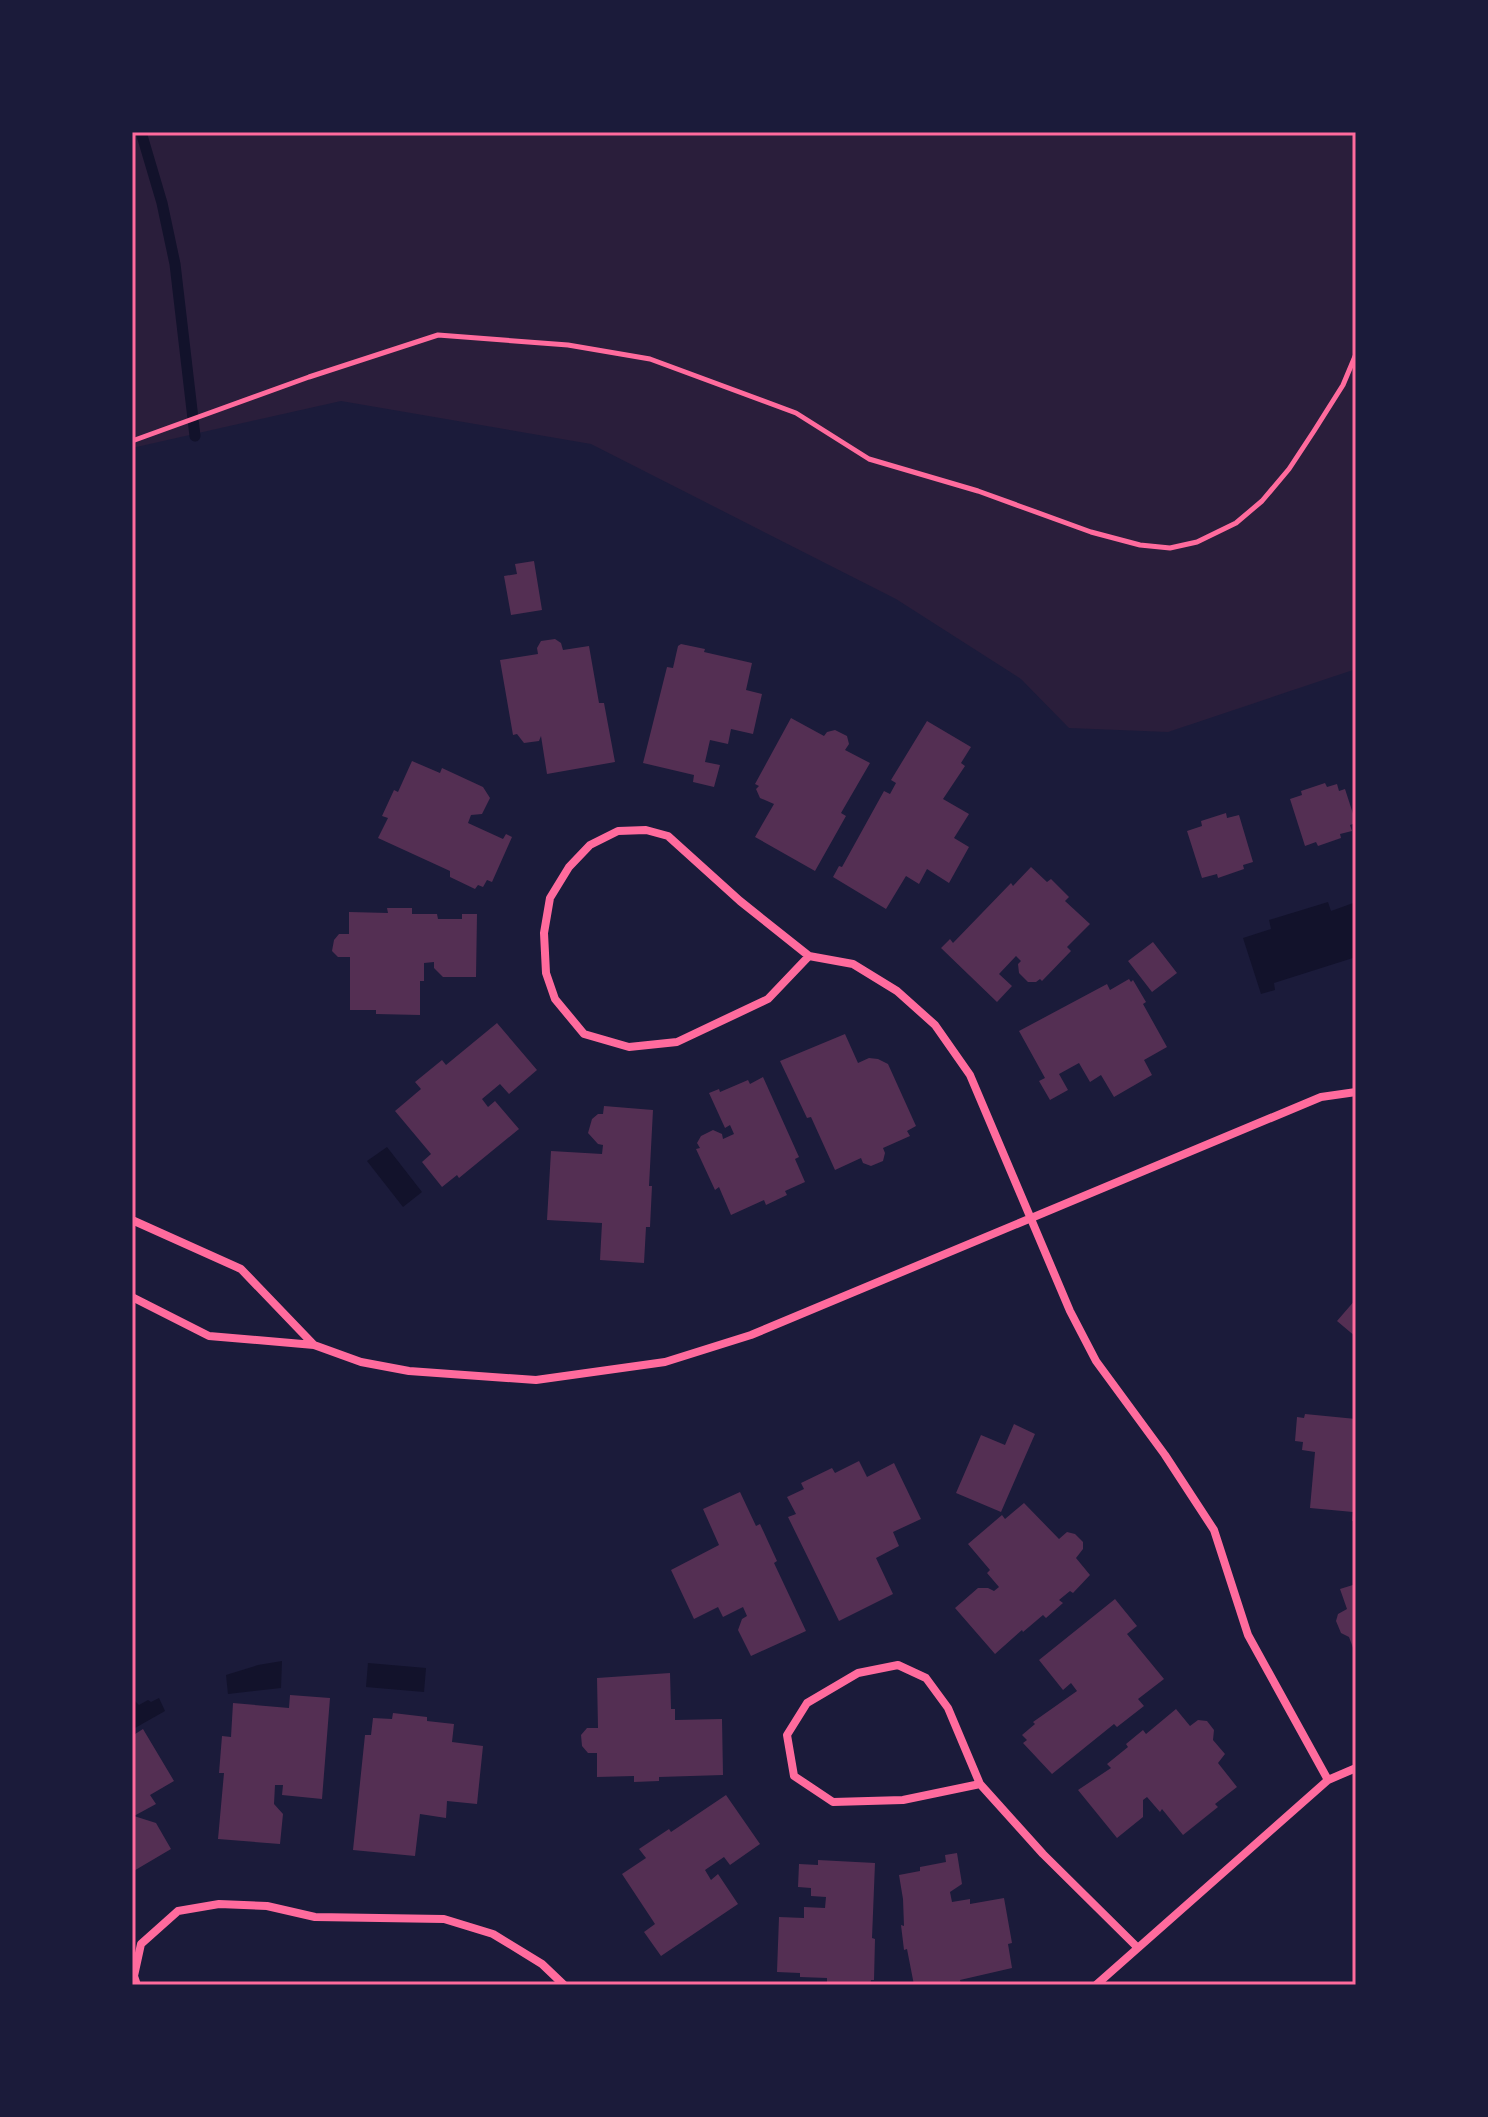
<svg xmlns="http://www.w3.org/2000/svg" width="1488" height="2117" viewBox="0 0 1488 2117" font-family="'Roboto Condensed',sans-serif">
<rect width="100%" height="100%" fill="#1b1b3a"/>
<path fill="#2a1e3b" d="M132 132H1356V669L1168 732 1069 728 1021 679 896 599 591 444 341 401 132 448Z"/>
<path fill="#12122b" d="M1328 902 1331 911 1356 902V957L1274 983 1275 990 1261 994 1243 938 1271 929 1269 920Z
M387 1147 422 1192 403 1207 367 1161Z
M282 1661 281 1688 228 1694 226 1675 258 1665Z
M368 1663 426 1668 424 1692 366 1687Z
M159 1698 165 1711 135 1728V1732L132 1734V1703L135 1701 139 1705 148 1700 151 1702Z"/>
<g fill="none" stroke-linecap="round" stroke-linejoin="round">
<path stroke="#12122b" stroke-width="11" d="M141 132 162 203 175 264 195 436"/>
</g>
<path fill="#542f53" d="M534 561 542 610 511 615 504 576 517 574 515 564Z
M555 639 561 643 563 650 589 646 599 703H604L615 762 547 774 541 736 539 741 524 743 517 734 513 735 500 660 538 654 537 648 541 641Z
M681 644 705 649 704 652 752 663 746 690 762 694 753 734 731 729 728 744 710 740 705 762 720 765 714 787 693 782 694 775 643 763 667 667 673 668 678 646Z
M791 718 824 736 827 732 835 730 847 736 849 744 845 750 870 763 841 813 846 816 815 871 755 837 774 804 760 798 756 789 759 786 755 784Z
M927 721 971 747 961 763 965 766 943 799 969 814 954 838 969 847 949 883 927 869 919 884 906 876 886 909 833 877 839 866 842 867 884 791 890 794 896 783 891 780Z
M412 761 440 773 442 768 483 787 490 798 482 814 471 815 468 823 503 839 506 834 512 837 492 882 487 880 483 887 478 885 475 889 450 877V871L378 838 388 818 382 816 394 790 398 792Z
M1325 783 1327 787 1337 784 1339 791 1345 789 1356 823 1350 825 1352 831 1340 834 1341 838 1318 846 1316 842 1305 846 1290 799 1302 795 1301 791Z
M1226 813 1227 818 1239 815 1253 862 1243 865 1244 869 1218 878 1217 874 1202 878 1187 831 1202 826 1201 821Z
M1031 867 1047 882 1051 879 1069 897 1065 901 1090 924 1067 947 1071 951 1042 981 1040 979 1036 982H1028L1019 973 1018 964 1021 961 1016 956 999 974 1012 986 997 1002 941 948 950 939 953 943 1011 883 1013 886Z
M387 908H412V914H437L438 919H462V914H477L476 977H443L434 968V962L424 963V981H420V1015L376 1014V1010H350V957H338L332 951 334 940 339 934H349V912L388 913Z
M1153 942 1177 973 1152 992 1128 961Z
M1129 979 1131 982 1133 980 1146 1002 1143 1004 1167 1047 1144 1060 1152 1075 1114 1097 1101 1075 1090 1082 1079 1063 1059 1074 1068 1090 1050 1100 1039 1081 1045 1078 1019 1031 1107 984 1110 990Z
M497 1023 537 1070 509 1094 500 1084 482 1099 488 1107 495 1101 519 1129 459 1178 457 1175 442 1187 422 1162 431 1154 395 1111 421 1089 415 1082 442 1060 446 1065Z
M845 1034 858 1063 869 1058 878 1059 888 1064 916 1126 907 1131 910 1136 883 1148 885 1153 883 1161 871 1166 863 1163 861 1158 835 1170 811 1117 807 1118 780 1061Z
M763 1077 799 1157 795 1159 805 1182 785 1191 787 1195 766 1205 764 1200 731 1215 719 1187 715 1190 696 1149 700 1148 697 1143 701 1136 713 1130 722 1134 723 1139 734 1134 730 1125 725 1128 709 1093 719 1089 720 1092 748 1080 750 1084Z
M604 1106 653 1110 649 1186H652L650 1227H646L644 1263 600 1260 602 1223 547 1220 551 1151 602 1154 603 1145 598 1144 588 1133 592 1119 598 1114H603Z
M1356 1299V1337L1337 1321Z
M1305 1414 1356 1419V1521H1352L1353 1512 1310 1508 1315 1452 1302 1450 1303 1442 1295 1441 1297 1417 1304 1418Z
M1014 1424 1035 1434 1001 1512 956 1493 981 1435 1005 1445Z
M859 1461 867 1477 894 1463 921 1519 893 1532 899 1546 876 1558 893 1594 839 1621 788 1517 796 1514 787 1497 804 1489 801 1483 832 1468 835 1473Z
M740 1492 756 1526 760 1524 777 1561 774 1563 806 1631 751 1656 738 1630 742 1619 747 1616 743 1607 723 1617 718 1607 694 1619 671 1570 719 1545 703 1509Z
M1024 1503 1059 1539 1067 1532 1075 1534 1083 1542V1549L1076 1558 1090 1575 1073 1593 1070 1591 1059 1600 1063 1603 1046 1618 1043 1615 1023 1632 1022 1630 995 1654 955 1608 978 1588H988L994 1591 999 1587 987 1573 990 1570 968 1544 1002 1515 1005 1519Z
M1356 1584V1656L1349 1637 1341 1633 1336 1621 1338 1614 1347 1609 1340 1589Z
M1115 1599 1137 1626 1127 1634 1164 1679 1138 1699 1144 1706 1117 1727 1114 1724 1052 1774 1023 1743 1027 1740 1022 1735 1035 1724 1033 1722 1077 1691 1071 1683 1063 1690 1039 1660Z
M670 1673 671 1709H675V1720L722 1719 723 1775 659 1777V1781L634 1782V1776L597 1777V1753H588L582 1746 581 1735 587 1728H598L597 1678Z
M290 1695 330 1698 322 1799 282 1795 283 1785H275L274 1804 283 1814 280 1844 218 1839 224 1773H219L222 1736 231 1737 233 1703 289 1708Z
M1176 1709 1190 1726 1198 1720 1207 1721 1214 1730 1213 1740 1225 1754 1218 1763 1237 1787 1215 1804 1218 1807 1183 1835 1162 1809 1160 1812 1147 1797 1143 1800V1817L1117 1838 1078 1790 1111 1768 1107 1764 1128 1747 1126 1744 1143 1730 1146 1734Z
M393 1713 427 1717V1721L454 1724 452 1742 483 1746 477 1804 447 1801 446 1818 420 1814 415 1856 353 1850 365 1735H371L373 1718 392 1719Z
M143 1729 174 1781 150 1795 156 1804 134 1816 156 1823 171 1849 132 1872V1736Z
M726 1795 760 1844 730 1865 724 1857 705 1870 711 1880 718 1874 738 1904 661 1956 644 1932 655 1924 622 1874 646 1858 639 1849 669 1829 671 1832Z
M957 1853 962 1884 950 1892 952 1902 970 1899V1904L1004 1898 1012 1943 1008 1944 1012 1968 960 1980 961 1985H938V1982L914 1985 907 1949 904 1950 901 1925 904 1926 903 1899 899 1875 920 1871V1867L946 1862 945 1855Z
M818 1860 875 1863 872 1938 875 1939 874 1980H871L870 1985H827V1978L800 1977V1973L777 1972 779 1917 804 1918V1907L825 1908 826 1897 811 1896V1888L798 1887 799 1864 818 1865Z"/>
<g fill="none" stroke-linecap="round" stroke-linejoin="round">
<path stroke="#ff6b9d" stroke-width="5" d="M132 441 309 377 438 335 568 345 650 359 796 413 869 459 978 491 1091 532 1140 545 1170 548 1197 542 1236 523 1262 501 1289 469 1314 431 1343 385 1356 354"/>
<path stroke="#ff6b9d" stroke-width="8" d="M809 956 768 999 677 1042 629 1047 584 1034 555 999 546 973 544 933 550 898 569 867 590 845 618 831 646 830 668 836 740 901 809 956 853 964 897 991 935 1025 970 1075 1070 1311 1096 1361 1165 1455 1214 1530 1248 1635 1328 1780
M132 1220 241 1269 314 1345
M132 1297 209 1336 314 1345 361 1362 409 1371 536 1380 665 1362 751 1335 1321 1097 1356 1092
M980 1784 903 1800 833 1802 794 1776 787 1735 807 1703 858 1673 898 1665 926 1678 948 1708 980 1784 1043 1854 1138 1948
M137 1985 134 1976 141 1944 178 1911 219 1904 267 1906 315 1917 444 1919 493 1934 542 1964 564 1985
M1096 1985 1328 1780 1356 1768"/>
</g>
<rect width="1488" height="2117" fill="none" stroke="#1b1b3a" stroke-width="268"/>
<rect x="134" y="134" width="1220" height="1849" fill="none" stroke="#ff6b9d" stroke-width="3"/>
</svg>
